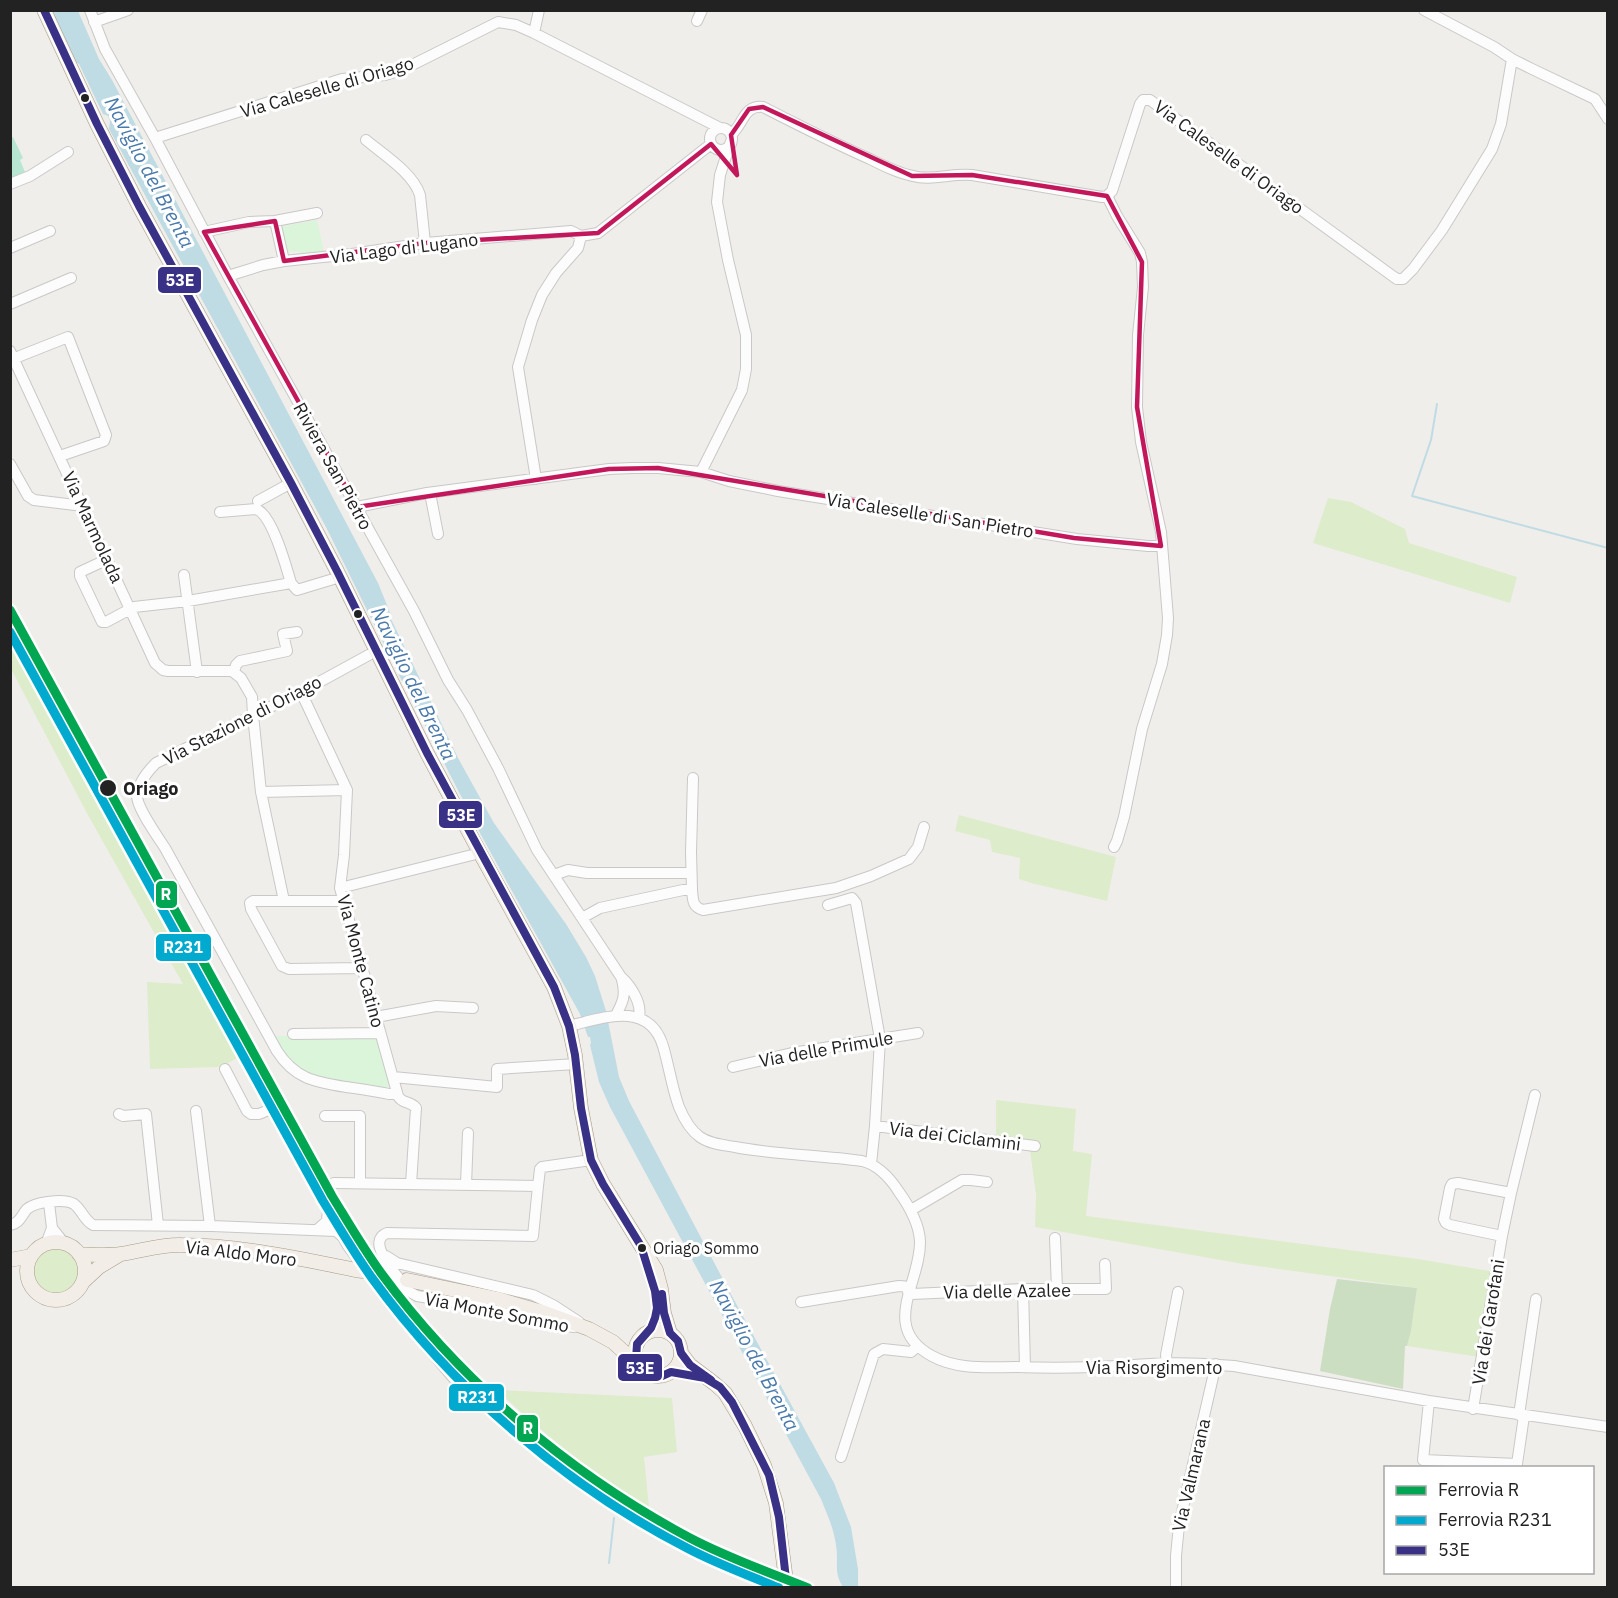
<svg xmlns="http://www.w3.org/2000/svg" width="1618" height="1598" viewBox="0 0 1618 1598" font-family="'IBM Plex Sans',sans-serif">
<rect width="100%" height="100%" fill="#f0eeeb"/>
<path fill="#ddeccb" d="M1328 498 1351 502 1405 529 1409 543 1517 577 1510 603 1313 543Z
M10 619 96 776 92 779 134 856 138 854 246 1053 221 1067 150 1069 147 982 183 984 89 817 11 669Z
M959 815 1116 857 1107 901 1031 883 1019 879 1020 858 992 852 990 840 955 831Z
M996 1100 1076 1109 1073 1151 1092 1154 1086 1216 1418 1259 1501 1273 1486 1358 1407 1346 1411 1331 1417 1288 1243 1264 1035 1227 1036 1195 1030 1150 996 1138Z
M32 1271a24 24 0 1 1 48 0a24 24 0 1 1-48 0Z
M497 1390 672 1398 677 1452 644 1457 649 1508C595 1475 543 1434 497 1390Z"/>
<path fill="#cbdec1" d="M1337 1279 1417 1288 1411 1331 1407 1346H1405L1403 1389 1320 1371 1330 1309Z"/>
<path fill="#daf5da" d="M317 220 324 252 300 253 299 251 284 252 278 227Z
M274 1036H373L377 1038 390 1084 385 1089 310 1075 287 1059Z"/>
<path fill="#b7e6d2" d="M13 137 23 158 20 160 25 172 11 178V138Z"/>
<path fill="#bfdbe3" d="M51 11H78L99 59 112 80 378 583 391 615 390 617 458 758 494 823 566 924 586 957 595 976 606 1011 619 1077 629 1101 727 1287 834 1483 851 1527 858 1569V1587H843C833 1571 839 1563 836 1545 834 1529 827 1514 821 1499L610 1107 599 1082 590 1045 591 1043 590 1037H588L580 1014 481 835 399 675 327 529 109 129 110 121 108 116 103 114 79 64 75 62Z"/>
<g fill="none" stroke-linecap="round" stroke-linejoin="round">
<path stroke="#bfdbe3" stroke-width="2" d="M1437 404 1431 440 1412 496 1608 548
M609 1563 614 1518"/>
<path stroke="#c7c5c3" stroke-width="14" stroke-dasharray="14 7" stroke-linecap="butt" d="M361 1271 407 1280"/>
<defs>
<path id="minor" d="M90 10 105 49 155 138 228 276 414 611 448 680 467 710 498 768 537 850 621 977C631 986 642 1003 639 1017
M1424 10 1494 47 1512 59 1532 69 1595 99 1608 119
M697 21 702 10
M94 22 128 10
M534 33 539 10
M710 139a11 11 0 1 1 22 0a11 11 0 1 1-22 0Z
M731 135C744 124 743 105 763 107 798 125 834 143 870 159 884 166 898 173 913 176 931 181 952 173 972 175L1102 197 1107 196 1112 191 1140 104 1143 100H1150L1394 277 1397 279H1403L1413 269 1442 230 1492 149 1501 124 1512 59
M155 138 342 79 385 75 404 69 498 22 516 25 534 33 720 128
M366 140C384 155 413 173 420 195L425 243
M10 184 30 176 68 152
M1107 196 1117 216 1140 253 1142 262 1143 287 1138 335 1137 407 1141 442 1161 532 1168 618 1167 635 1162 664 1142 729 1124 817 1117 841 1114 847
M275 221 284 261
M204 232 249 222 275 221 317 213
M10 248 50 231
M228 276 263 265 284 261 352 254 425 243 571 231 581 236 598 233 711 144
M10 304 71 278
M10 351 155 663 163 670 168 671H232L241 678 252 697 253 715 261 792 284 901
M10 360 68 337 106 435 104 441 60 456
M10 464 28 496 34 500 83 506
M701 472 742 390 746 369V335L728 260 717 202 720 175 731 141
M536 479 518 367 532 320 542 295 556 273 578 248 581 236
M430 493 438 534
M258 501 291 483
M357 507 427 493 609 469 632 468H658L701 472 729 481 778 491 1077 539 1148 546H1161
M220 512 256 509C272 514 286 566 291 583
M108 559 80 572V576L102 622H106L134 607 188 601 291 583 297 590 340 577
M184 575 197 672
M376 651 301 692 156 763C148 771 138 783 137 796 137 808 158 837 165 848L277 1051C295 1079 315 1082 346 1087 360 1089 375 1091 389 1094H397
M234 672 236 665 240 661 287 651 283 634 297 632
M301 692 347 790 344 855 340 888 398 1096C402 1104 411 1101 416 1108L411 1184
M261 792 347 790
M554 875 568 870 587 873H691
M340 888 480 853
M692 890 691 852 693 778
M343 901H253L250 903 251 909 282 966 289 969 362 968
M828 905 852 898 856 903 880 1039 875 1126 871 1164
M582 918 600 908 683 890H692C693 899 692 907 703 910L836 888 871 876 909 859 918 847 924 827
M616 1015C623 1002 626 995 622 980
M376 1017 436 1006 473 1008
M569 1026C602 1018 649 1000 663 1046 669 1066 672 1088 679 1107 684 1119 690 1130 700 1137 710 1144 723 1145 735 1147 777 1155 820 1155 862 1161 879 1165 890 1178 899 1192 909 1206 919 1223 920 1241 921 1283 879 1327 932 1356 957 1370 988 1367 1016 1367 1042 1368 1068 1368 1093 1367 1117 1367 1142 1364 1166 1363 1188 1363 1211 1364 1234 1366L1429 1401 1608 1427
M293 1034 380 1033
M733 1067 792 1053 918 1033
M225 1069 247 1111 251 1114H259L271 1109 276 1111 328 1209 327 1221 317 1230
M393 1077 497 1087V1069L576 1064
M196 1111 210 1226
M119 1114 123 1116 146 1114 158 1225
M325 1116H360V1183
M875 1126 1035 1146
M334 1183 538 1186 540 1169 542 1167 591 1160
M466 1185 468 1133
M538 1186 533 1236 387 1233C363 1242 402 1281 410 1292L417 1296 478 1306 530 1320 574 1327
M911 1210 962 1180H971L987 1182
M10 1225C20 1223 21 1216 27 1209 35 1202 64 1198 74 1204 82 1210 84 1220 93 1225L212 1226 336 1231 343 1237 348 1246 389 1302 468 1395
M52 1228 64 1243
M1502 1236 1450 1225 1446 1223 1444 1219 1450 1188 1452 1184 1458 1183 1511 1193
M1055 1238 1057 1289
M46 1244 52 1228 49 1203
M386 1256 397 1263 533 1295 553 1305 579 1322
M1023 1289 1025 1367
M908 1292 912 1294 1023 1289H1106L1105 1264
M801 1302 899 1286 910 1287
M1167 1363 1166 1355 1178 1292
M1429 1401 1423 1460 1517 1464 1524 1416
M1473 1409 1502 1236 1511 1193 1535 1095
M1519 1415 1536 1299
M841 1457 874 1354 883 1349 911 1352 918 1346
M1176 1588V1556L1179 1525 1216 1364"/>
<path id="major" d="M44 10 97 124 139 206 291 483 337 571 427 753 480 853 554 987 569 1026 575 1055 581 1108 591 1160 603 1184 656 1270 661 1289 664 1313 670 1333
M27 1271a29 29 0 1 1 58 0a29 29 0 1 1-58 0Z
M79 1254C93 1255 107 1256 121 1254 141 1251 159 1245 179 1245 240 1245 301 1259 361 1271
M10 1260 31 1256
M407 1280 498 1299 542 1312 589 1329 613 1342 637 1364
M84 1281 99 1267 119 1255
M635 1353a23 23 0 1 1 46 0a23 23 0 1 1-46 0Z
M681 1353 690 1365 715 1384 725 1393 745 1426 764 1465 776 1503 787 1588"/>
</defs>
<use href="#minor" stroke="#c9c8c7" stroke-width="12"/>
<use href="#major" stroke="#a79c86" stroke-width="15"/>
<use href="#minor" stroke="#fdfcfc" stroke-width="10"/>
<use href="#major" stroke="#f3ede7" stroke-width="14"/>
<defs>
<path id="bus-1" d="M44 10 97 124 139 206 291 483 337 571 427 753 554 987 569 1026 575 1055 581 1108 591 1160 603 1184 641 1246 655 1291 657 1308 655 1318 651 1328 637 1344 636 1359 640 1368 652 1376H662L671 1372 705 1378 720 1387 732 1402 769 1475 779 1517 787 1588
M662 1294 664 1313 670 1333 678 1341 681 1353 690 1365 711 1380"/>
</defs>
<use href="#bus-1" stroke="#fff" stroke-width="12"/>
<use href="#bus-1" stroke="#393185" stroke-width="8"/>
<defs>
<path id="rail-1" d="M10 610 332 1196C348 1222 363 1248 381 1273 462 1383 570 1474 690 1538 728 1558 768 1572 808 1588"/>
<path id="rail-2" d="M10 632 323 1201C339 1227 354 1253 372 1278 452 1388 566 1486 687 1548 717 1564 748 1575 779 1588"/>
</defs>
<use href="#rail-1" stroke="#fff" stroke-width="14"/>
<use href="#rail-2" stroke="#fff" stroke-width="14"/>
<use href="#rail-1" stroke="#00a651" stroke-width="9"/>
<use href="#rail-2" stroke="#00a9ce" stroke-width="9"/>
</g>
<path fill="none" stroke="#c2185b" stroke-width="4.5" stroke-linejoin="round" d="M763 107 912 176 972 175 1107 196 1142 262 1137 407 1161 546 1074 538 658 468 609 469 357 507 204 232 275 221 284 261 425 243 598 233 711 144 737 175 731 135 749 109Z"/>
<g fill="#222" stroke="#fff" stroke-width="2">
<circle cx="85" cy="98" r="5"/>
<circle cx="358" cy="614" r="5"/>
<circle cx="108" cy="788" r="9"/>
<circle cx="642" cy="1248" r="5"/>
</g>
<g text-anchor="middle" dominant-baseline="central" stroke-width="6" stroke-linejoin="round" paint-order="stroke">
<g font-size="16" fill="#222" stroke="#fff" text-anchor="start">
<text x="653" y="1248">Oriago Sommo</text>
</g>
<g font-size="18" fill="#222" stroke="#fff">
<text transform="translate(327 87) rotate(-16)">Via Caleselle di Oriago</text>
<text transform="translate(1229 157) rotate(36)">Via Caleselle di Oriago</text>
<text transform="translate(404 248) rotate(-7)">Via Lago di Lugano</text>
<text transform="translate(333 466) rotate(61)">Riviera San Pietro</text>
<text transform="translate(930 515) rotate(9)">Via Caleselle di San Pietro</text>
<text transform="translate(93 527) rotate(65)">Via Marmolada</text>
<text transform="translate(242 720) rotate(-27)">Via Stazione di Oriago</text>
<text transform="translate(361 961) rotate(75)">Via Monte Catino</text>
<text transform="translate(826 1049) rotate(-10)">Via delle Primule</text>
<text transform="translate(955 1136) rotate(7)">Via dei Ciclamini</text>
<text transform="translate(241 1253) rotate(7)">Via Aldo Moro</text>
<text transform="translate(1007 1291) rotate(-1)">Via delle Azalee</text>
<text transform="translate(497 1312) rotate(11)">Via Monte Sommo</text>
<text transform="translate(1488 1322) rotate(-81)">Via dei Garofani</text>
<text x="1154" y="1367">Via Risorgimento</text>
<text transform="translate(1191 1475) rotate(-77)">Via Valmarana</text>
</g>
<g font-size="18" font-weight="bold" fill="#222" stroke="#fff" text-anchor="start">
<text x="123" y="788">Oriago</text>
</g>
<g font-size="20" font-style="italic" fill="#4a7aab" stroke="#fff">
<text transform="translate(150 172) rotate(62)">Naviglio del Brenta</text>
<text transform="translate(414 683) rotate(64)">Naviglio del Brenta</text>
<text transform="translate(755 1355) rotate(62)">Naviglio del Brenta</text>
</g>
</g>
<g stroke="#fff" stroke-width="2">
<rect x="157" y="266" width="45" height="28" rx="6" fill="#393185"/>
<rect x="438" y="800" width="45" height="29" rx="6" fill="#393185"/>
<rect x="155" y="880" width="23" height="29" rx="6" fill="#00a651"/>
<rect x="155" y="933" width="57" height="29" rx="6" fill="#00a9ce"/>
<rect x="617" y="1353" width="46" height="29" rx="6" fill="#393185"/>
<rect x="448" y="1383" width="57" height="29" rx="6" fill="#00a9ce"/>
<rect x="516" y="1414" width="23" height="29" rx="6" fill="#00a651"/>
</g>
<g font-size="16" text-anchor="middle" font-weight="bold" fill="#fff">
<text x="180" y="286">53E</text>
<text x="461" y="821">53E</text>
<text x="166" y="900">R</text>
<text x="183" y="953">R231</text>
<text x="640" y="1374">53E</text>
<text x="477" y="1403">R231</text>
<text x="528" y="1434">R</text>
</g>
<rect width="1618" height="1598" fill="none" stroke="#222222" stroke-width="24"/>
<rect x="1384" y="1466" width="210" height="108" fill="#ffffff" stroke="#a7a7a7" stroke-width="1.5"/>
<rect x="1396" y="1486" width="30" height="9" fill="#00a651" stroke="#a7a7a7" stroke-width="1.5"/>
<text x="1438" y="1496" font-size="18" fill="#222222">Ferrovia R</text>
<rect x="1396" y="1516" width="30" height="9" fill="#00a9ce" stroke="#a7a7a7" stroke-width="1.5"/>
<text x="1438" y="1526" font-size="18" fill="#222222">Ferrovia R231</text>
<rect x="1396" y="1546" width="30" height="9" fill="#393185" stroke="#a7a7a7" stroke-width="1.5"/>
<text x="1438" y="1556" font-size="18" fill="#222222">53E</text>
</svg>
